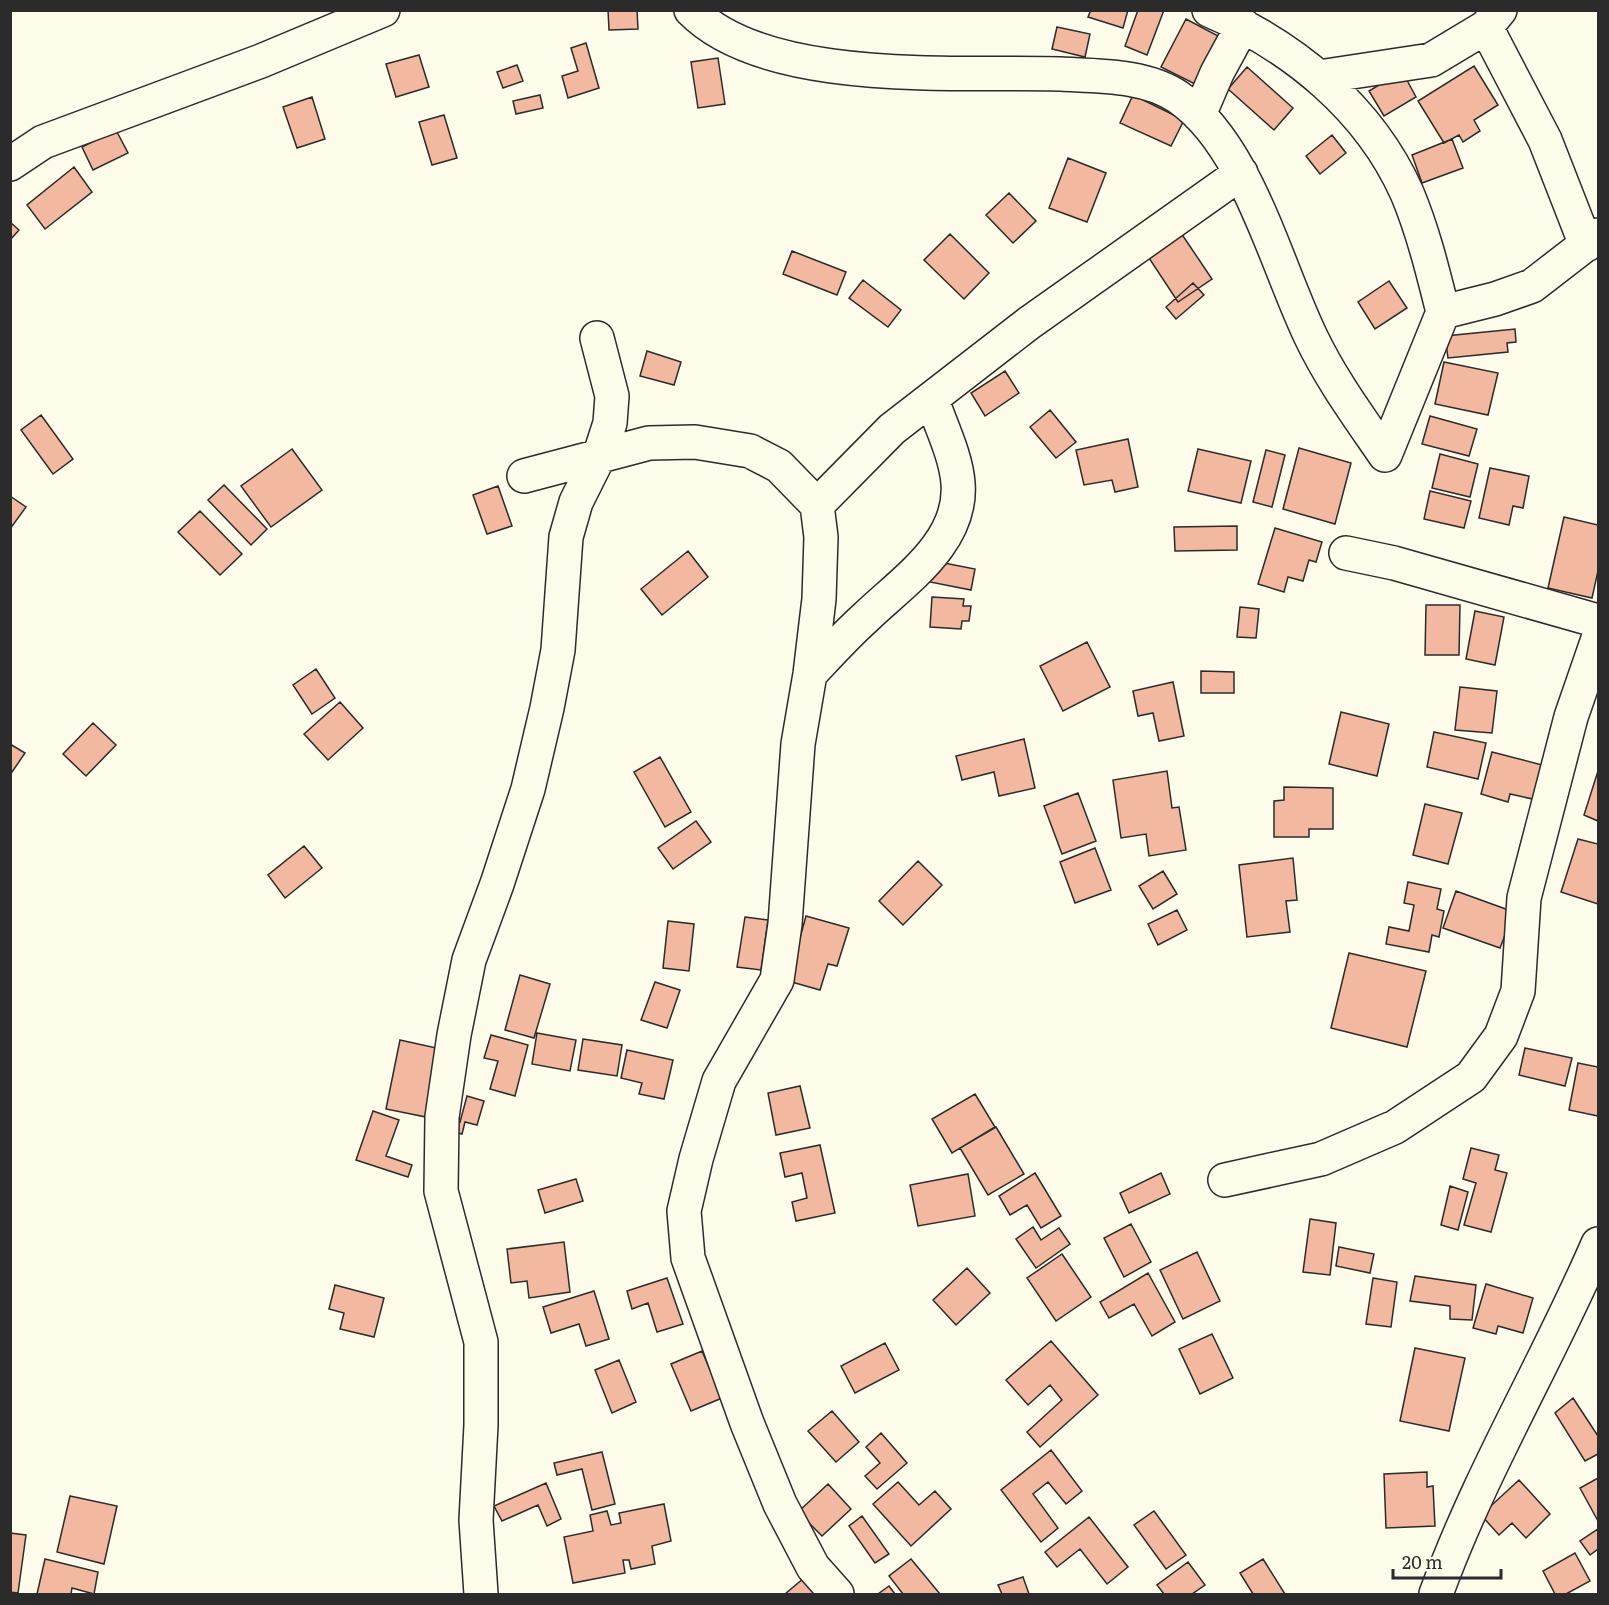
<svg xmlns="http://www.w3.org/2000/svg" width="1609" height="1605" viewBox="0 0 1609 1605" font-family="Literata,serif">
<rect width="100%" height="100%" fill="#fdfbea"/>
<path fill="#f2b8a0" stroke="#2b2b2b" stroke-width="1.5" d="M608 10H637L638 29 609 30Z
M1091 10H1128L1123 28 1088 17Z
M1138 10H1164L1147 55 1125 46Z
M1186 19 1220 37 1195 84 1161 67Z
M1057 27 1090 34 1085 57 1052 49Z
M586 43 599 88 568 98 562 76 578 71 571 48Z
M419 55 429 87 396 97 386 64Z
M718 58 725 104 698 108 691 62Z
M517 65 523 81 503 88 497 72Z
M1474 66 1498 105 1474 120 1480 131 1463 142 1459 135 1444 143 1418 101Z
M1247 67 1293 108 1274 130 1228 89Z
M1402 71 1416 97 1384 116 1369 91Z
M540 95 543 108 516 114 513 101Z
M1133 95 1184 120 1171 146 1120 123Z
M312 97 325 139 297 148 283 107Z
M444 115 457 158 432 165 419 122Z
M116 130 128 153 93 170 82 147Z
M1332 135 1346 153 1320 174 1306 156Z
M1452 139 1463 168 1422 183 1412 155Z
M1068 158 1106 173 1087 222 1049 208Z
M74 167 92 192 45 229 27 205Z
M1009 193 1036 221 1013 243 986 215Z
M10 222 19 230 10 240Z
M1181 233 1212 279 1178 302 1147 255Z
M950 234 989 273 964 299 924 260Z
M792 251 846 272 837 295 783 274Z
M863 280 901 310 888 327 849 298Z
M1389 281 1407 308 1375 329 1358 302Z
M1193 283 1204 295 1176 319 1166 307Z
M1515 329 1516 342 1507 343 1508 352 1448 358 1445 336Z
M647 351 681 362 674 385 640 376Z
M1444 362 1498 373 1488 415 1435 404Z
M1005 371 1019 393 985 416 971 393Z
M1050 410 1076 442 1056 458 1030 427Z
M41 415 73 459 53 474 21 430Z
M1430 416 1477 429 1469 456 1422 444Z
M1128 439 1138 487 1115 492 1112 480 1084 485 1076 450Z
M1299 448 1351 463 1335 524 1283 509Z
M292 449 322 490 271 527 241 486Z
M1198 449 1251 461 1241 503 1188 491Z
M1266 450 1285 455 1272 507 1253 502Z
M1440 454 1478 464 1470 497 1432 488Z
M1490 468 1529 476 1523 508 1513 506 1509 525 1479 518Z
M224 485 267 529 251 545 208 500Z
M498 486 512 526 487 534 473 495Z
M1430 491 1471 501 1464 528 1424 519Z
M10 496 26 507 10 529Z
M200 511 242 554 220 575 178 532Z
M1564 517 1598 525V571L1592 598 1548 588Z
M1237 526V550L1175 551 1174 527Z
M1275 528 1322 542 1316 562 1309 560 1303 581 1288 577 1284 592 1258 584Z
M688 551 708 577 662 615 641 589Z
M934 561 975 569 971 590 930 582Z
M932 597 964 599 963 606H971L969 621H962L961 629 930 627Z
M1426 605H1460L1459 655H1425Z
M1240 607 1259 609 1256 638 1237 637Z
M1475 611 1504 617 1495 665 1466 659Z
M1087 642 1110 687 1063 711 1040 666Z
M316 669 335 698 312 714 293 685Z
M1201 671 1234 672V693H1201Z
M1173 682 1184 736 1159 741 1153 713 1138 716 1133 691Z
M1460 687 1497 691 1492 733 1455 730Z
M340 702 363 728 328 760 304 734Z
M1341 712 1389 724 1377 776 1329 764Z
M93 723 116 745 86 776 63 754Z
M1434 732 1486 743 1478 779 1427 767Z
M1024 739 1035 788 999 796 994 772 962 780 956 756Z
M10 744 25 753 10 775Z
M1492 752 1546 766 1537 800 1510 794 1508 802 1481 794Z
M660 757 691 812 665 827 634 772Z
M1167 771 1172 808 1179 807 1186 850 1149 856 1146 834 1121 838 1113 780Z
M1598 771V821L1584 815Z
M1284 787 1333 788V829H1309V837H1274V801L1284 800Z
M1078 793 1096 841 1062 854 1044 806Z
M1425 804 1462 813 1448 864 1413 855Z
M696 821 711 842 673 869 658 848Z
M1578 839 1598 844V904L1561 892Z
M304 846 322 868 285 898 268 875Z
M1095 848 1111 890 1075 903 1060 862Z
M1293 858 1297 900 1286 901 1290 932 1247 937 1239 865Z
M918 861 942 885 903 925 879 901Z
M1163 871 1177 894 1153 909 1139 886Z
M1408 882 1441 889 1437 909 1444 911 1439 937 1432 935 1429 952 1386 944 1389 927 1409 931 1414 905 1404 903Z
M1456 891 1514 912 1500 948 1443 928Z
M1177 910 1187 930 1158 945 1148 924Z
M806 916 849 928 837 966 828 964 820 990 788 981Z
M745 917 768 920 761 970 737 967Z
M668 921 694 924 689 971 663 968Z
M1349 953 1426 971 1407 1047 1331 1028Z
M520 975 550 984 534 1038 505 1030Z
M655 982 680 990 667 1028 641 1020Z
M537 1033 576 1040 570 1071 532 1064Z
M491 1035 528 1045 515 1096 490 1089 498 1061 484 1058Z
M583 1039 622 1045 617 1076 578 1070Z
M400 1040 441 1049 426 1117 386 1109Z
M1525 1048 1572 1058 1565 1086 1519 1075Z
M627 1050 673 1060 664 1099 639 1094 642 1083 621 1078Z
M1578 1063 1598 1067V1116L1569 1110Z
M800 1086 810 1128 776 1135 768 1093Z
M975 1094 995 1127 952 1153 932 1119Z
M467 1096 484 1101 477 1125 465 1122 462 1134 445 1130 448 1119 460 1122Z
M373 1111 399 1120 386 1156 412 1165 408 1177 356 1160Z
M996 1127 1024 1174 988 1195 960 1148Z
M820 1145 835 1213 796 1221 792 1202 807 1198 802 1173 785 1177 780 1153Z
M1471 1148 1499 1155 1495 1170 1507 1173 1491 1232 1464 1225 1476 1183 1463 1179Z
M1035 1173 1061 1216 1041 1228 1027 1205 1010 1215 999 1196Z
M1161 1173 1170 1194 1129 1213 1120 1193Z
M968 1174 975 1216 918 1226 910 1185Z
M576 1179 583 1201 545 1213 538 1190Z
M1450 1186 1468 1192 1458 1230 1441 1225Z
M1310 1219 1336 1223 1330 1275 1303 1272Z
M1131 1224 1151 1262 1124 1277 1104 1238Z
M1033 1227 1041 1240 1059 1228 1070 1244 1036 1268 1016 1239Z
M564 1242 570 1292 529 1298 527 1281 511 1283 507 1249Z
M1339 1247 1374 1254 1370 1273 1336 1266Z
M1197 1252 1220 1301 1183 1319 1160 1270Z
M1062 1254 1091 1297 1056 1321 1027 1278Z
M967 1268 990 1293 956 1325 933 1300Z
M1148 1273 1175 1322 1152 1336 1134 1304 1109 1318 1100 1302Z
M1415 1276 1476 1285 1472 1320 1450 1319V1306L1410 1301Z
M667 1278 683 1324 657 1332 648 1303 632 1309 627 1291Z
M1373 1278 1397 1282 1391 1327 1366 1324Z
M1486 1284 1533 1298 1523 1333 1498 1326 1496 1334 1473 1328Z
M335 1285 384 1298 374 1337 340 1329 344 1313 329 1309Z
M594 1291 609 1339 586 1346 579 1324 551 1333 543 1307Z
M1212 1334 1233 1378 1200 1394 1179 1349Z
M1051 1341 1098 1395 1040 1447 1027 1432 1062 1400 1050 1385 1028 1405 1006 1380Z
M885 1343 899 1370 855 1393 841 1366Z
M1415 1348 1465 1358 1449 1431 1400 1421Z
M702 1351 722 1398 691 1411 671 1364Z
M619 1360 636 1402 612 1413 595 1370Z
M1573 1398 1598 1436V1454L1585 1461 1555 1413Z
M832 1411 859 1442 836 1462 808 1431Z
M881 1433 907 1463 877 1489 865 1476 880 1463 866 1447Z
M1051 1450 1082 1491 1066 1504 1048 1482 1033 1494 1058 1528 1041 1542 1001 1490Z
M602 1452 615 1504 592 1510 582 1469 557 1475 554 1463Z
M1427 1472V1487L1433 1486 1435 1526 1386 1528 1384 1474Z
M1598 1478V1521L1580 1488Z
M1519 1480 1550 1514 1526 1538 1512 1523 1499 1535 1481 1515Z
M898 1482 919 1505 935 1491 951 1509 911 1546 873 1504Z
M546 1483 561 1519 547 1526 538 1505 502 1521 494 1506Z
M828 1484 851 1509 822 1536 798 1512Z
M70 1496 117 1506 104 1564 57 1552Z
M664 1504 671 1541 652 1546 655 1564 631 1569 629 1560H623L625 1573 573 1583 564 1537 593 1531 590 1515 607 1511 611 1525 621 1523 619 1513Z
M1154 1511 1186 1555 1166 1569 1134 1525Z
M862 1516 889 1554 875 1563 849 1526Z
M1089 1517 1128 1567 1107 1584 1080 1549 1057 1567 1045 1552Z
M1598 1529V1549L1590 1555 1580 1541Z
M10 1533 26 1535 18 1593 10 1592Z
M1575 1553 1590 1581 1566 1594H1555L1543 1571Z
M45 1559 98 1572 94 1594 72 1588 71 1594H37Z
M911 1559 940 1594H903L889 1576Z
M1263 1559 1285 1594H1253L1240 1573Z
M1188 1562 1205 1585 1192 1594H1164L1157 1585Z
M1023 1577 1029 1594H1002L998 1585Z
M804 1578 818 1594H785Z
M889 1586 895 1594H878Z"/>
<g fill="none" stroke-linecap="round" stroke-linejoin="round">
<defs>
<path id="street" d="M691 10C766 87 960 71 1061 74 1099 76 1146 75 1178 97 1247 144 1276 265 1311 337 1331 379 1359 417 1385 455
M1209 10C1293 46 1369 108 1407 193 1423 231 1433 272 1443 312
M1486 27 1545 140 1586 245
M1319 77 1431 60 1486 27 1500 10
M1199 115 1217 73 1243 25
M10 164 43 142 261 61 383 10
M1385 455 1443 312 1495 299 1532 286 1598 235
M524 476 649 443 695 442 750 451 779 466 817 505 821 537 819 599 810 674 798 744 785 924 777 980 719 1081 696 1159 684 1211 688 1258 747 1423 780 1504 813 1567 837 1594
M817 505 892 429 1029 323 1241 173
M1346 553 1394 563 1598 621
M810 674C828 655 846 635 865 618 902 582 963 543 958 483 956 456 941 426 932 400
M1225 1180 1321 1159 1395 1127 1471 1077 1501 1036 1518 991 1524 898 1571 717 1598 639
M481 1594 476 1520 481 1425V1342L441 1191 442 1117 454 1035 469 960 497 884 528 789 547 708 558 650 566 537 576 502 600 454 610 423 612 396 597 338
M1436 1594C1480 1473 1547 1362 1598 1244"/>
</defs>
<use href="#street" stroke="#2b2b2b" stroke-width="36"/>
<use href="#street" stroke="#fdfbea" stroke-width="33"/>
</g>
<rect width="1609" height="1605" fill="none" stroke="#2b2b2b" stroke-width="24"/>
<path d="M1393 1569v9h108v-9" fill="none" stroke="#2b2b2b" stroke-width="3"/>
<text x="1402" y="1569" font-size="18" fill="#2b2b2b" stroke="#fdfbea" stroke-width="4.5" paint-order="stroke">20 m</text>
</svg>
